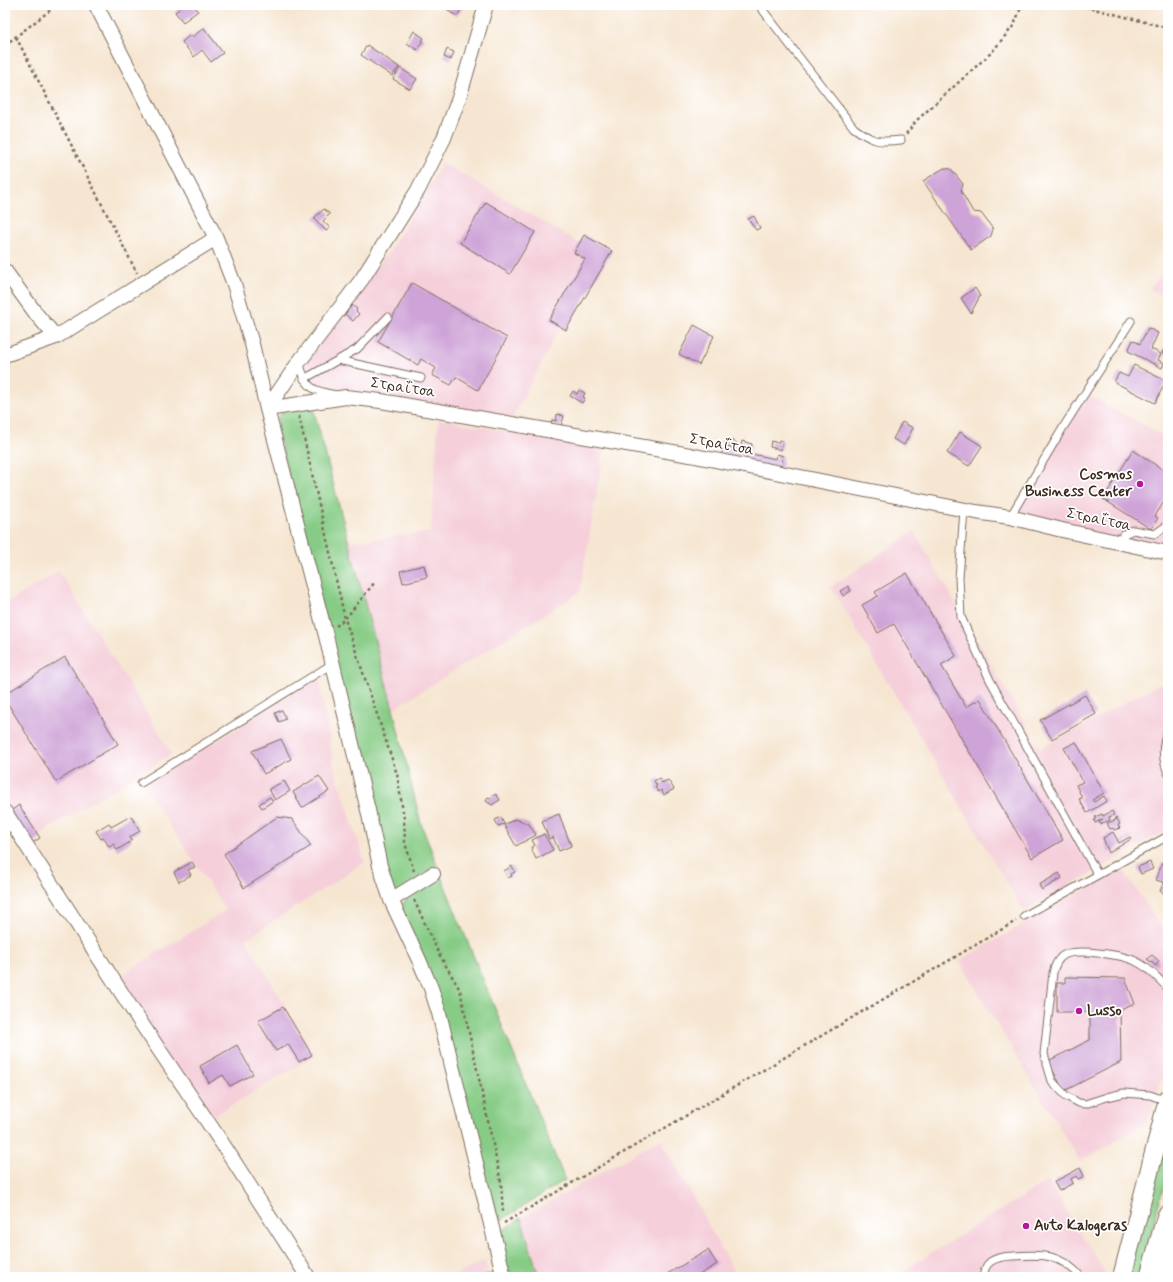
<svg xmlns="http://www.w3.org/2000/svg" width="1173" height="1282" viewBox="0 0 1173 1282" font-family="Mynerve,sans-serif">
<rect width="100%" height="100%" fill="#fff"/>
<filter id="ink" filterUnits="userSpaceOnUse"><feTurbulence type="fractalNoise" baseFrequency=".025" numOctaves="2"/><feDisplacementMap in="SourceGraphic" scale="8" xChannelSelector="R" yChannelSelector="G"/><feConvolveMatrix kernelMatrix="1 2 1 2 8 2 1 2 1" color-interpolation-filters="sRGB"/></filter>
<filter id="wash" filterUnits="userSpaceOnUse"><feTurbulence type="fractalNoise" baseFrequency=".012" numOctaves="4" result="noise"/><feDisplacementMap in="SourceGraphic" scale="16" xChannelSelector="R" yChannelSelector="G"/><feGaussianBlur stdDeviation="0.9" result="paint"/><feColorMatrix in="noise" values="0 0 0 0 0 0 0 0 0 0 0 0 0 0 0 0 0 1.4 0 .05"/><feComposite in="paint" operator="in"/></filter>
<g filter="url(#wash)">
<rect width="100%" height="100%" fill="#f6e6d1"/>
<path fill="#f5cfda" d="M442 162 599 255 512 418 318 386 312 380 308 372 306 363 389 251 429 187Z
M1161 274 1168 277V299L1150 289Z
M1086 394 1168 438V552L1018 517 1021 504Z
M438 419 604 449 580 592 393 709 349 542 431 532Z
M914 531 1040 749 1168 679V829L1024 912 831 587Z
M59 571 172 754 28 841 5 805V604Z
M319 677 334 766 365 862 246 939 315 1056 206 1120 115 979 226 910 144 786Z
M1122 868 1168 937V1060L1148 1122 1080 1161 959 961Z
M661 1139 737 1277H537L521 1218Z
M1048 1181 1108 1277H907L903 1271Z
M485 1260 488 1277H453Z"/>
<path fill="#87cc86" stroke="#617b52" d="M313 407 393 709 421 824 437 865 420 876 394 898 277 429 278 418 282 412Z
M440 874 565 1180 492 1226 442 1014 398 909 410 895Z
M1168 1111V1172L1138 1277H1126Z
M521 1218 539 1277H502L493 1237Z"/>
<g id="blocks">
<path fill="#cea3d7" d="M184 5H193L198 11 183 22 175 12Z
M451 5H464L457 16 448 11Z
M204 28 223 53 211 62 202 50 194 57 182 42 190 35 192 37Z
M414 31 424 38 417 50 407 43Z
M367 45 399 67 392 76 361 55Z
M447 49 454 52 451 60 444 57Z
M400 68 417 79 410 89 393 79Z
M944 168 951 169 963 184 961 191 973 212 981 213 993 229 991 236 971 250 923 181Z
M486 202 535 232 510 274 460 243Z
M324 209 330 214 323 221 330 228 326 231 314 218Z
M754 216 760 228 756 230 748 219Z
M584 235 612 251 566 330 549 320 585 259 574 253Z
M412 283 507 338 478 390 456 377 451 385 432 375 436 368 421 359 418 365 378 342Z
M975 288 980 296 971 313 961 298Z
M352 305 357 309 356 311 359 314 353 321 345 314Z
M694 325 714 336 699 365 679 354Z
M1148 328 1158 333 1151 349 1161 354 1158 360 1164 363 1162 368 1128 351 1133 340 1140 344Z
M1168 342V356L1162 353Z
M1134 365 1166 381 1155 403 1114 382 1119 373 1128 377Z
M579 390 585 393 583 397 585 398 582 403 570 396 573 391 577 394Z
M557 414 564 416 561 427 551 424 552 420 556 421Z
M902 422 913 428 904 445 893 439Z
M960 432 982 446 969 466 947 453Z
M726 439 734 441V442L737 443 736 446 725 443Z
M779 440 783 441 781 450 770 447 771 441 778 443Z
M742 441 752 444 751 449 741 446Z
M726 446 733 448 732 450 776 459 777 454 783 456 782 461H783L782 470 721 457 723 448 726 449Z
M1133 450 1168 473V495L1155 516 1158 518 1151 529 1103 499Z
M424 565 427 577 403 583 400 571Z
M907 573 956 656 941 665 966 707 980 699 1063 840 1032 858 894 624 878 633 862 605 878 596 875 592Z
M848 586 851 591 843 596 840 591Z
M65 657 118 744 56 782 5 699V694Z
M1085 695 1096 714 1052 739 1040 720Z
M282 710 286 719 279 722 275 713Z
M281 739 291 759 264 774 252 751Z
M1076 742 1104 793 1092 800 1094 802 1104 796 1107 801 1087 813 1079 799 1082 798 1076 785 1083 782 1064 748Z
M319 776 329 791 302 808 293 792Z
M659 778 662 783 668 780 674 789 664 795 661 790 658 792 655 787 657 786 654 781Z
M284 781 290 791 275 800 269 789Z
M496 794 500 800 492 805 486 801 488 797 490 798Z
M270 797 273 801 262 808 259 804Z
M19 805 40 838 29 845 8 813Z
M1112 811 1114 815 1109 817 1110 820 1100 824 1099 822 1103 819 1095 823 1094 820 1096 819 1095 817 1102 814 1103 816Z
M559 814 571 846 559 851 553 837 549 839 542 821Z
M131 816 140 831 130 837 132 841 117 850 114 844 109 847 104 838 101 839 96 831 109 823 111 827Z
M277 817 292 819 311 846 244 888 224 854Z
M501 817 504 824 498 826 495 820Z
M1115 817H1116L1120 824 1118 825 1120 828 1114 830 1113 828 1110 829 1107 823 1116 820Z
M515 819 529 824 536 835 516 846 504 825Z
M1113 832 1119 843 1130 837 1131 839 1109 853 1103 838Z
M544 834 553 850 536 859 531 848 535 845 532 840Z
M1168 859V884L1156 880 1162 863 1166 864Z
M192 862 195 867 188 870 191 875 179 882 174 872Z
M1150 862 1153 869 1141 874 1138 867Z
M512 866 515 872 511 874 512 876 508 878 504 871Z
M1059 873 1062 878 1042 890 1039 885Z
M1163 884 1168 886V895L1160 891Z
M1152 955 1159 961 1156 966 1147 959Z
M1065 977 1125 978 1135 1004 1120 1010 1121 1062 1064 1091 1048 1061 1090 1040V1012H1057V983H1065Z
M283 1007 312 1055 299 1062 288 1044 276 1051 258 1021Z
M237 1045 253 1074 230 1086 223 1075 209 1083 200 1066Z
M1080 1168 1084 1176 1078 1179 1076 1176 1071 1179 1073 1183 1059 1191 1054 1182Z
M708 1250 717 1264 696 1277H662Z"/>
</g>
</g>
<g filter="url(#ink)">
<use href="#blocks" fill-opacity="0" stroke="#7c6c5d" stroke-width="1"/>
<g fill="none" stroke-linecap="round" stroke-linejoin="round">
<defs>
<path id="service" d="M758 5 762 9 854 128C872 141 878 143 901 140
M338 360 357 349 388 317
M299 362C307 388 309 390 336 395
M304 379 338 360 421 378
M964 510 959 578 961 617 990 680 1098 875
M1010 517 1064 426 1131 321
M1121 542 1124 534 1133 530 1155 534 1168 525
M1168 731C1162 744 1162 759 1168 773
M141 783 332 664
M1024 916 1168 836
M1167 1101 1150 1095 1124 1093 1107 1097 1085 1104 1079 1103 1066 1096 1052 1081 1044 1054 1053 973C1054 967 1058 958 1064 955 1075 948 1126 955 1137 962 1150 968 1158 979 1168 988
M481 1277 503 1270
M983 1277C984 1272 985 1266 989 1263 994 1258 1005 1256 1013 1256 1041 1254 1060 1253 1081 1277"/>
<path id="minor" d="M96 5 216 238 234 284 252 344 267 409 326 636 368 810 380 866 391 900 419 960 431 988 439 1013 504 1277
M5 271 37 315 56 337
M5 355 56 337 216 238
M267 409 346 397 381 401 690 455 976 512 1010 517 1062 530 1168 553
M267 409 299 362 362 279 418 190 444 138 459 98 486 5
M5 812 141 1023 224 1146 308 1277
M391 900 433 874"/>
<path id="tertiary" d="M1122 1277 1168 1099"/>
<path id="trunk" d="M1151 1277 1168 1217"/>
</defs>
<use href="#service" stroke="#7c6c5d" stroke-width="9"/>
<use href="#minor" stroke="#7c6c5d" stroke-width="16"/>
<use href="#tertiary" stroke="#7c6c5d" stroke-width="20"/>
<use href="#trunk" stroke="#7c6c5d" stroke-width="24"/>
<path stroke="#7c6c5d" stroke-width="2.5" stroke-dasharray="3 3" stroke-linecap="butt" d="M1079 5 1168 28
M16 37 137 273
M5 45 57 5
M906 134 917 120 992 52 1014 25 1022 5
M299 416 345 619 397 774 404 818 405 843 414 871
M336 626 345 619 375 582
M414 900 439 954 460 990 501 1182 503 1214
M504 1223 1016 921"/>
<use href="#service" stroke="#fff" stroke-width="7"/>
<use href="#minor" stroke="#fff" stroke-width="14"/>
<use href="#tertiary" stroke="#fff" stroke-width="18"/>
<use href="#trunk" stroke="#fff" stroke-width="22"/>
</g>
</g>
<g fill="#b5179e" stroke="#fff" stroke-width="1.5">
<circle cx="1140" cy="484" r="4"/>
<circle cx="1079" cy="1011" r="4"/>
<circle cx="1026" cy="1226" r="4"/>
</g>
<g text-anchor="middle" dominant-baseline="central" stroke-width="3.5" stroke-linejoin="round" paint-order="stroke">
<g font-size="15" fill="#3b2a1e" stroke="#fff">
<text transform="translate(403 388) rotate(9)">Στραΐτσα</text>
<text transform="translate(722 445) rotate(11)">Στραΐτσα</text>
<text transform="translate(1099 520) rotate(12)">Στραΐτσα</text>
</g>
<g font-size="15" font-weight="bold" fill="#3b2a1e" stroke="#fff" text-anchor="start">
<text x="1132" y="475" text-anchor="end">Cosmos<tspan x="1132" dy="17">Business Center</tspan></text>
<text x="1087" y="1011">Lusso</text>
<text x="1034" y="1226">Auto Kalogeras</text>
</g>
</g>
<rect width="1173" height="1282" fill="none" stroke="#fff" stroke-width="20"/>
</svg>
